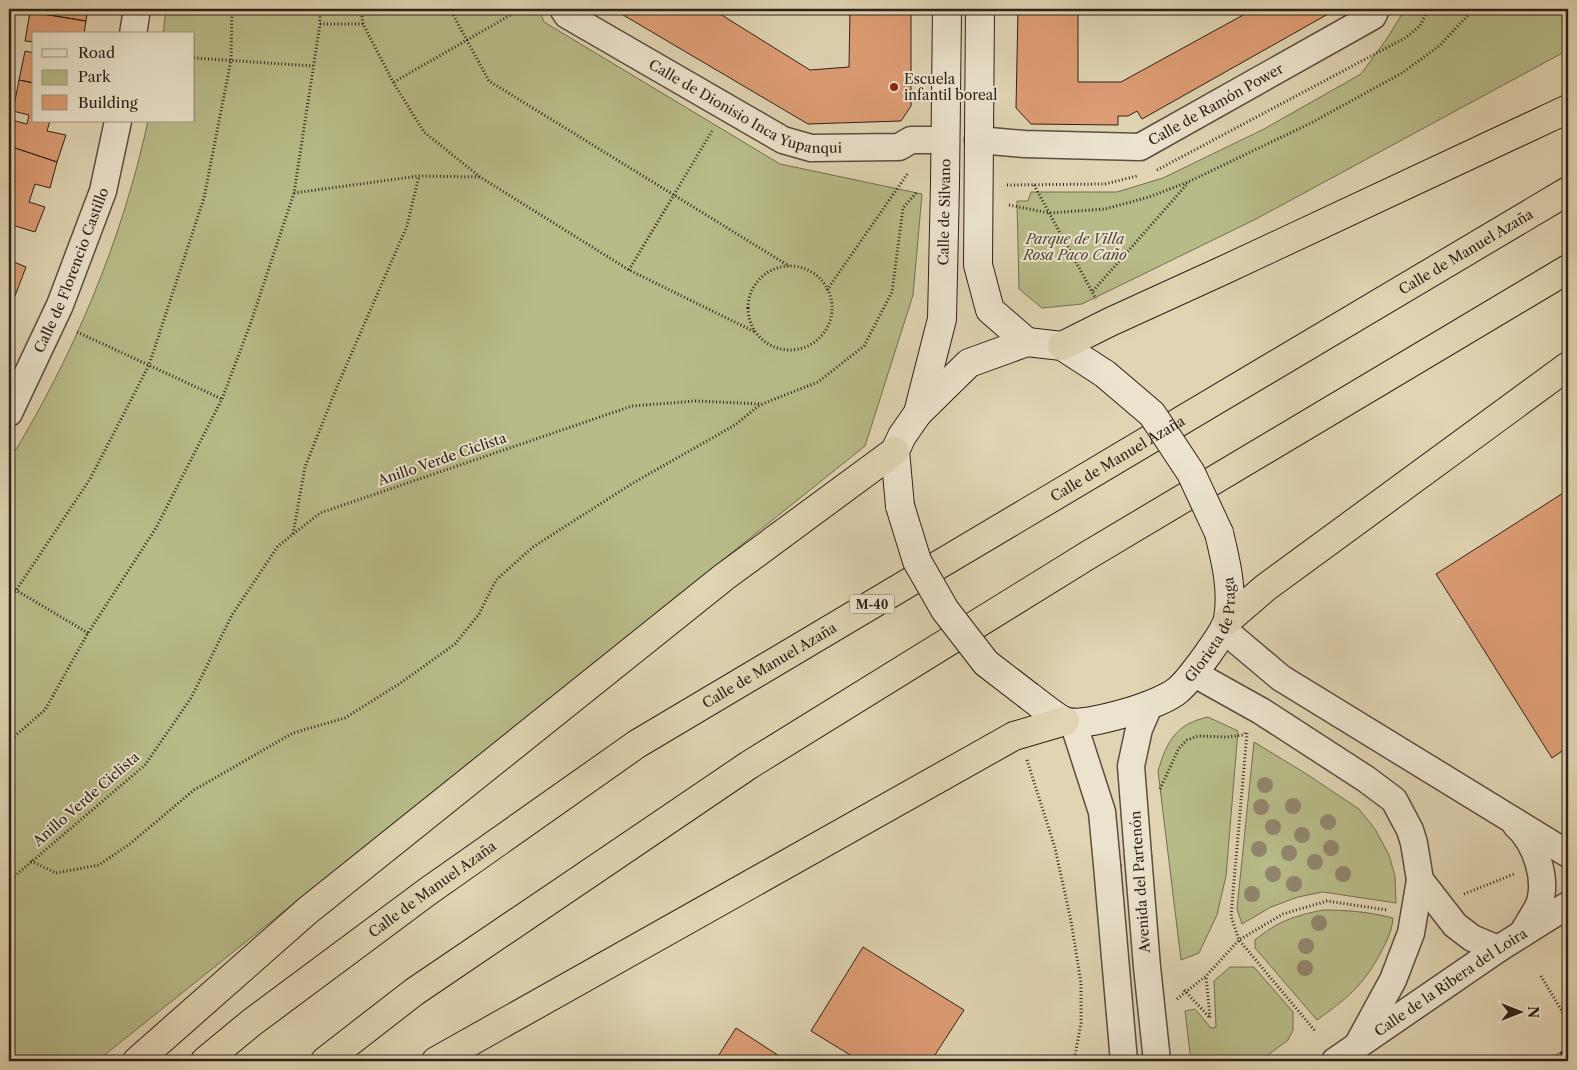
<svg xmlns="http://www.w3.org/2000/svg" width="1577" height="1070" viewBox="0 0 1577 1070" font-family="'Libre Caslon Text',serif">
<rect width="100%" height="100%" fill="#e0d4b2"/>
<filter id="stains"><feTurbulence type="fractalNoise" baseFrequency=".004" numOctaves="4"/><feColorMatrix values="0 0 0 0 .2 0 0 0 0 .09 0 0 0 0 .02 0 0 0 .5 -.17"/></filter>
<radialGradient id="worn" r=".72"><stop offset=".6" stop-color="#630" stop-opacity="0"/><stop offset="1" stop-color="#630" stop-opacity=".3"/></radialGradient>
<path fill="#b7bb88" stroke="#736e51" d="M166 9H539L544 22 780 164 922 194 913 295 865 446 97 1061H9V461C73 357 122 241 148 121H194V34H163Z
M1405 9H1568V50L1256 219 1082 304 1042 308 1019 289 1017 201H1028L1031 192H1117L1163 178 1264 129 1361 74 1388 37Z
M1208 717 1238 731 1226 876 1217 915 1199 953 1181 960 1158 771C1167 741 1176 724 1208 717Z
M1254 742 1305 773 1359 809 1375 829 1389 855 1395 876 1396 903 1323 892 1298 897 1271 907 1242 924 1237 909Z
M1323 910C1347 910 1370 912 1393 918 1392 932 1386 942 1380 954 1363 986 1346 999 1317 1020L1255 948V940C1278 921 1294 916 1323 910Z
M1230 967H1254L1293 1012V1030L1288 1040 1260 1061H1191L1185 1011 1195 1009 1211 1028 1216 1027 1214 981Z"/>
<path fill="#de9d74" stroke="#2f201a" d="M30 9H88L86 21 30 12Z
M613 9H712L810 70 849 67 850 9H911V106L901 121 808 124Z
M1018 9H1078V82H1121L1254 9H1337L1142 119 1137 111 1128 116H1118V125L1031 124 1016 108Z
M30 12 86 21 84 34H34V42L25 41Z
M25 51 34 53V83L19 80Z
M19 80 34 83V121H50L47 131 66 135 57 162 9 146V126L11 120 27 124 29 115 13 111Z
M9 146 57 162 50 188 35 184 29 202 45 207 35 232 9 224V194L12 195 15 181 9 180Z
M9 260 26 267 15 296 9 294Z
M1568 490V747L1552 758 1436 574Z
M863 947 964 1010 931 1061H860L811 1031Z
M736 1028 787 1061H715Z"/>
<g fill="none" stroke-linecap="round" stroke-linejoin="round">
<defs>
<g id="street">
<path id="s1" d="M563 9 567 15 783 140 811 148 899 147 911 140H945"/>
<path d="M133 34 137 9"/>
<path id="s2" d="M978 140 1024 144 1140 147 1373 16 1376 9"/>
<path id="s3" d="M9 413 60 305 103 191 118 121"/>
<path d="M1224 630 1281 678 1568 854"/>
<path d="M1193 673 1261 711 1366 779 1394 800 1410 830 1414 843 1420 880 1411 933 1393 980 1357 1046"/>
<path d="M1073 722 1102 812 1107 865"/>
<path d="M1516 825C1536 843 1549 881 1538 907 1533 916 1527 925 1522 934"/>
<path d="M1138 856 1131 766 1139 729 1149 706"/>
<path d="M1420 880 1455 925 1472 938 1498 949"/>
<path id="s4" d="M1335 1061 1498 949 1568 905"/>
</g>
<g id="secondary">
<path d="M980 9 978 265 990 310 1027 342"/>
<path id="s5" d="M918 413 942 319 945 184 947 9"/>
<path d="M900 506 895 451 902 436 918 413 969 363 1027 342 1062 346 1105 374"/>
<path id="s6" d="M1029 696C1037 702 1058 719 1066 722 1087 727 1161 705 1178 690 1189 681 1225 633 1228 619 1233 590 1226 562 1219 533"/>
</g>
<g id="highway">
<path d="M1062 346 1110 322 1224 270 1568 109"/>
<path d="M1228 620 1265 588 1568 366"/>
<path d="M137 1061 307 911 724 577 895 451"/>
<path id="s7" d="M205 1061 251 1023 427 892 637 744 1568 191"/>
<path d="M325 1061 414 992 749 765 1090 554 1568 269"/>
<path d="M436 1061 1014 736 1065 721"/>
</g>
</defs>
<use href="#street" stroke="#5b4d40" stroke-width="29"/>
<use href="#secondary" stroke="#2f201a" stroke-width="30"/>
<use href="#highway" stroke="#2f201a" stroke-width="30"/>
<path stroke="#2f201a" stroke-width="3" stroke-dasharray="1 2.5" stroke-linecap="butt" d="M361 9 363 24 393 82 424 132 480 177 629 270 755 332
M450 9 489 81 789 266
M1537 9 1547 12 1568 14
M1471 12 1481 9
M320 24H363
M194 58 313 66
M394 82 521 9
M1157 170 1405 38 1420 26 1428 9
M1007 185 1105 184 1137 176
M1034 185 1096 299
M294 193 419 176 480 177
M1009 205 1049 213 1105 209 1149 197 1188 182 1311 123 1402 73 1439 46 1471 12 1472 9
M748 308a42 42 0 1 1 84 0a42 42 0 1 1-84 0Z
M629 270 712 131
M827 290 908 173
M1093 291 1188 183
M77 332 222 399
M293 534 305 467 336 389 407 226 419 176
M9 586 88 633
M9 601 90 479 149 365 204 198 231 60 232 9
M1247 733 1231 916 1239 940 1316 1032
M9 741 45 710 88 633 156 528 222 399 250 325 294 193 320 24V9
M1027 760 1055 848 1071 921 1081 983V1023L1074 1061
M1160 789 1179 748 1187 740 1198 736 1227 737 1243 735 1245 733
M31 861 56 873 99 865 131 843 194 790 293 733 345 718 399 684 455 644 479 614 496 580 533 547 633 483 735 425 761 404
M9 881 145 765 191 698 232 615 278 546 320 513 632 406 696 401 762 404 818 382 864 346 892 292 903 208 917 192
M1464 894 1514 874
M1541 976 1568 1021
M1177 999 1206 976 1239 940 1283 914 1327 901 1387 910
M1201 1008 1210 1018 1206 976"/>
<use href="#street" stroke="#ebe3cd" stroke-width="26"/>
<use href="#secondary" stroke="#ebe3cd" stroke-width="28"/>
<use href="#highway" stroke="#e0d4b2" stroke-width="28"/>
<defs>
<path id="rail" d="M1552 1061 1568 1050"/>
</defs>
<use href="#rail" stroke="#2f201a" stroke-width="5.5"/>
<use href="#rail" stroke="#ebe3cd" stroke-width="4" stroke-dasharray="11" stroke-linecap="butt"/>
<defs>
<path id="street-bridge" d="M1138 856 1147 967 1157 1061
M1107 865 1124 1061"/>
<path id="secondary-bridge" d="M1105 374 1152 414 1191 473 1219 533
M900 506 917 561 945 610 986 663 1029 696"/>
</defs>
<use href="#street-bridge" stroke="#5b4d40" stroke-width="29" stroke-linecap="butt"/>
<use href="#secondary-bridge" stroke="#2f201a" stroke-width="30" stroke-linecap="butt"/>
<path stroke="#2f201a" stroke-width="3" stroke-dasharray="1 2.5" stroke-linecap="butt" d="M1184 990 1201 1008"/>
<use href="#street-bridge" stroke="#ebe3cd" stroke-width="26"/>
<use href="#secondary-bridge" stroke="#ebe3cd" stroke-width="28"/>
</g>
<g fill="#91866e">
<circle cx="1265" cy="785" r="8"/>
<circle cx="1293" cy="806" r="8"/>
<circle cx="1261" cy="807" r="8"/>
<circle cx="1328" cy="822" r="8"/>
<circle cx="1273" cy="827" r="8"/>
<circle cx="1302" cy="835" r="8"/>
<circle cx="1331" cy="848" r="8"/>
<circle cx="1259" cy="849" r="8"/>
<circle cx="1289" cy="853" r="8"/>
<circle cx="1315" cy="862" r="8"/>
<circle cx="1273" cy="874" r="8"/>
<circle cx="1343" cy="874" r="8"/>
<circle cx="1294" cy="884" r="8"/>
<circle cx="1252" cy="894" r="8"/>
<circle cx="1319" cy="923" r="8"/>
<circle cx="1306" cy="946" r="8"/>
<circle cx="1305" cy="968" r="8"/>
</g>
<circle fill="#8f2418" stroke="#ebe3cd" stroke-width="2" cx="894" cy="87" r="5"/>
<g text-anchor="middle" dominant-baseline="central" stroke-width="4" stroke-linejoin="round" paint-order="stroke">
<rect fill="#ebe3cd" stroke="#675a50" stroke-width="1" x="849.5" y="594.5" width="45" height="19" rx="4"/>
<g font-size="12" font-weight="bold" fill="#2f201a">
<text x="872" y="604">M-40</text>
</g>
<g font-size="14" fill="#2f201a" stroke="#ebe3cd" text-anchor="start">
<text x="904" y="79">Escuela<tspan x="904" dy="16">infantil boreal</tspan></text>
</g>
<g font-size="14" fill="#2f201a" stroke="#ebe3cd">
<text stroke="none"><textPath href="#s1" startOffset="210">Calle de Dionisio Inca Yupanqui</textPath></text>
<text stroke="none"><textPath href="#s2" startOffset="249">Calle de Ramón Power</textPath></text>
<text stroke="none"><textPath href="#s5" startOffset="204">Calle de Silvano</textPath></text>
<text stroke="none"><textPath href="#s7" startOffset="1500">Calle de Manuel Azaña</textPath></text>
<text stroke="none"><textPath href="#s3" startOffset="156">Calle de Florencio Castillo</textPath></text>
<text stroke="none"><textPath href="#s7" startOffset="1095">Calle de Manuel Azaña</textPath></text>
<text transform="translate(442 459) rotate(-19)">Anillo Verde Ciclista</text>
<text stroke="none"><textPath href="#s6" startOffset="235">Glorieta de Praga</textPath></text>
<text stroke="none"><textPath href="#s7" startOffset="690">Calle de Manuel Azaña</textPath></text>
<text transform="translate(86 799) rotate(-41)">Anillo Verde Ciclista</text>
<text transform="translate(1140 882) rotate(-94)">Avenida del Partenón</text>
<text stroke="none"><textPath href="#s7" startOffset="285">Calle de Manuel Azaña</textPath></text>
<text stroke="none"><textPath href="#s4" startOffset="140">Calle de la Ribera del Loira</textPath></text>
</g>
<g font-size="14" font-style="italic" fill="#514736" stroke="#ebe3cd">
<text x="1075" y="239">Parque de Villa<tspan x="1075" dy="16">Rosa Paco Caño</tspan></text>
</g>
</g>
<rect width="1577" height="1070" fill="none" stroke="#e0d4b2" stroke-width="30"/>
<rect x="10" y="10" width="1557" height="1050" fill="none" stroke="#2f201a" stroke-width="2.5"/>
<rect x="15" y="15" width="1547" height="1040" fill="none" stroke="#2f201a"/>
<rect x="32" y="32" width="162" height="90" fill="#ebe3cd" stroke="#a09585"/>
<rect x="42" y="49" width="25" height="8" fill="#ebe3cd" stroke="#a09585"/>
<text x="78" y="58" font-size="15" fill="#2f201a">Road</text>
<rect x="42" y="70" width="25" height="15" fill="#b7bb88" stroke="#a09585"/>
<text x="78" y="82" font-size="15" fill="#2f201a">Park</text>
<rect x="42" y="95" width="25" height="15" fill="#de9d74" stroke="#a09585"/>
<text x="78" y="108" font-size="15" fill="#2f201a">Building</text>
<g transform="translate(1520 1012) rotate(90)" stroke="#ebe3cd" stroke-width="4" paint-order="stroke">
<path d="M0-4L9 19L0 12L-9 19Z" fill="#2f201a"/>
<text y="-8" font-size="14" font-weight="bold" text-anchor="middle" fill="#2f201a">N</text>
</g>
<rect width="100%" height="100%" filter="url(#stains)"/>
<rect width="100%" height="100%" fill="url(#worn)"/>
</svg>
